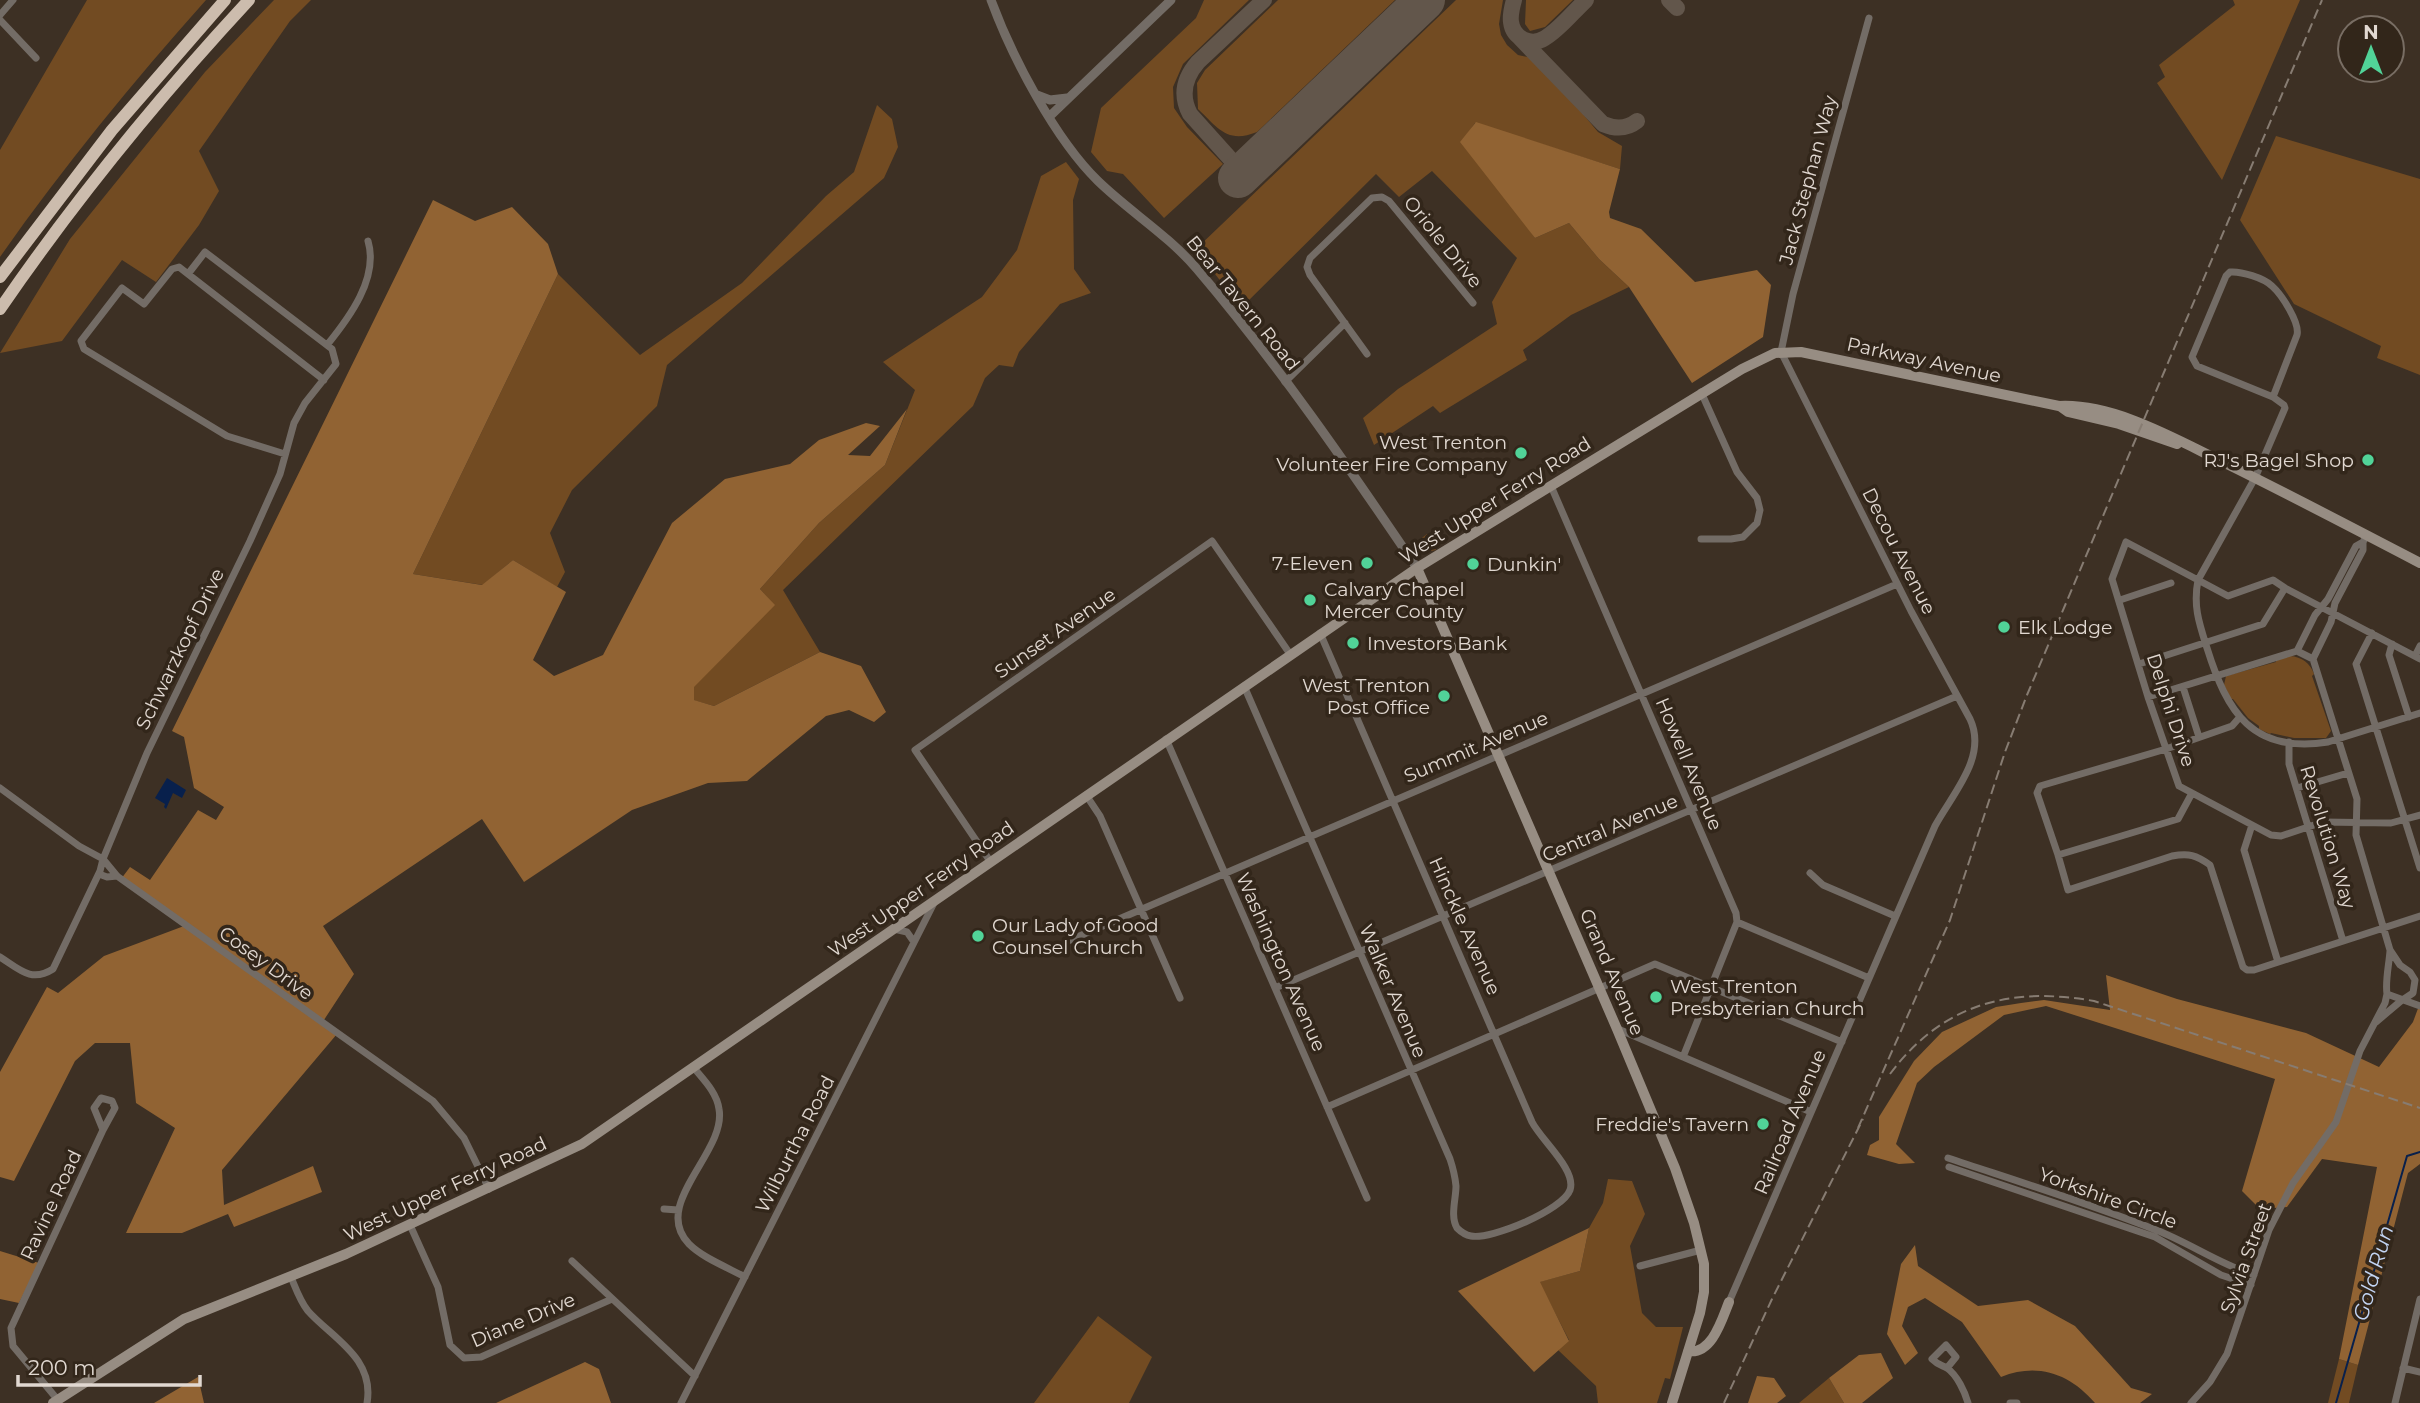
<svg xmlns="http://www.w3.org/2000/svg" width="2420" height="1403" viewBox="0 0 2420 1403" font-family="Montserrat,sans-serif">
<rect width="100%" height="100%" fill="#3d3024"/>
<path fill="#724b22" d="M87 0H206C133 82 63 167 0 257V150Z
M274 0H311L290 21 199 151 219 191 199 225 156 282 122 260 62 341 0 353 70 239 205 72Z
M1204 0H1249L1183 64 1173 87 1174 108 1187 127 1223 164 1164 218 1123 174 1107 171 1091 152 1101 108 1196 18Z
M1278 0H1395L1257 132C1227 144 1218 128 1198 109L1197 83 1205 70Z
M1456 0H1503L1499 24 1501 35 1507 45 1518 55 1537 59 1598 132 1622 146 1620 169 1475 123 1468 133 1535 238 1569 223 1599 259 1629 287 1571 315 1523 350 1527 360 1440 413 1433 406 1374 445 1363 418 1398 389 1497 324 1492 302 1517 258 1432 171 1399 197 1376 174 1241 308 1196 249Z
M1526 0H1573L1545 27 1530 31 1525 24Z
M2233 0H2300L2222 180 2157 83 2165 77 2159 65 2235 5Z
M877 105 892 119 898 147 884 178 667 365 657 406 572 490 550 533 565 572 557 587 513 560 483 585 413 574 558 274 640 355 742 283 826 196 854 172Z
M2276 136 2420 179V375L2377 358 2381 346 2294 304 2240 220Z
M1066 162 1079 179 1073 200 1074 269 1091 293 1060 304 1019 352 1013 367 999 365 985 378 973 406 783 590 820 652 714 706 693 700 694 686 774 605 760 589 819 523 885 465 915 390 883 362 982 297 1017 250 1041 176Z
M1427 534 1436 550 1421 553 1414 544Z
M2290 656C2302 657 2310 663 2314 674L2312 676 2331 731 2326 738H2294L2271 733 2270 734 2259 729V726L2248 718 2233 699H2231L2224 685 2226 676 2276 662V660Z
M1608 1179 1632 1181 1645 1214 1630 1246 1642 1313 1656 1327H1683L1670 1379 1665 1378 1657 1403H1598L1596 1386 1558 1350 1569 1340 1539 1282 1580 1271 1589 1228 1603 1203Z
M1098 1316 1152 1357 1129 1403H1034Z
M2339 1359 2358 1365 2349 1403H2328Z
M1829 1378 1844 1403H1799Z"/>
<path fill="#916333" d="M1476 122 1620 169 1609 212 1610 218 1641 229 1695 282 1757 270 1771 285 1763 337 1692 383 1629 287 1599 259 1569 223 1535 238 1460 142Z
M433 200 475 221 512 207 548 244 558 274 413 574 482 585 513 560 566 592 533 660 554 676 603 655 672 523 725 479 790 464 819 440 866 423 880 426 848 455 870 456 907 409 885 465 819 523 760 589 775 605 694 687V700L714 706 820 652 861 666 886 712 874 722 849 710 826 716 747 781 708 783 632 810 524 882 482 819 323 926 354 974 322 1023 337 1034 222 1170 224 1205 313 1166 322 1192 234 1227 228 1214 182 1233H126L175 1128 136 1103 130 1043H95L75 1061 14 1181 0 1177V1072L47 987 58 993 104 956 184 926 121 879 130 867 150 880 198 810 216 820 224 807 194 788 184 737 172 731Z
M2106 975 2177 999 2306 1033 2379 1067 2413 1022 2420 1003V1164L2408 1173 2358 1365 2339 1359 2377 1167 2322 1159 2287 1207 2260 1209 2242 1191 2275 1079 2046 1006 2004 1015 1934 1067 1917 1083 1896 1144 1915 1163 1899 1164 1867 1155 1870 1145 1879 1140V1117L1914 1061 1942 1032 1996 1007 2021 1003 2044 1000 2110 1010Z
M1589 1228 1580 1271 1540 1282 1569 1341 1534 1372 1458 1291Z
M1915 1245 1918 1266 1978 1306 2028 1300 2075 1326 2131 1388 2152 1394 2140 1403H2095C2070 1374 2038 1362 2001 1377L1962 1322 1925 1298 1908 1307 1902 1326 1918 1353 1905 1365 1887 1334 1901 1264Z
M0 1251 39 1263 19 1303 0 1299Z
M1881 1353 1893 1378 1862 1403H1844L1829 1378 1859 1355Z
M585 1362 599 1369 611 1403H496Z
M1757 1376 1774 1378 1786 1396 1777 1403H1748Z
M198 1377 204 1403H154Z"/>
<path fill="#08204c" d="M167 778 186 790 182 798 173 793 166 809 164 807 165 804 155 798Z"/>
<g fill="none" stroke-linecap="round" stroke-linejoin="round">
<path stroke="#08204c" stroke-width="2" d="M2336 1403 2407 1156 2420 1152"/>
<path stroke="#62564b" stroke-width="16" d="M1514 0C1512 7 1510 15 1511 22 1513 38 1531 47 1545 38 1560 29 1573 12 1586 0
M1669 0 1677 8
M1520 38 1603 124C1615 129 1627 129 1637 121
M1243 173 1190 114C1180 95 1184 78 1198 62L1264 0"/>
<path stroke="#62564b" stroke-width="40" d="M1238 178 1425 0"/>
<path stroke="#736c66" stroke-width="7" d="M0 15 13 0
M0 20 36 58
M327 345C349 318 379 278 368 241
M1367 354 1310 275 1307 267 1310 258 1372 198 1382 197 1389 201 1473 303
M1285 382 1345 323
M2273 397 2297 335C2300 323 2282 295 2272 286 2264 278 2241 271 2230 272L2226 276 2192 357 2197 366 2273 397 2284 405 2285 408 2255 478 2198 580 2228 596 2273 580 2285 588
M285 454 227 436 84 349 81 341 122 288 144 304 172 269 179 267 324 380
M1551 486 1736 913 1737 922 1683 1057
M1701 539H1731L1743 537 1757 523 1760 510 1757 498 1737 472 1701 392
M2120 600 2171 583
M2372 633 2356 664 2420 868
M2392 644 2389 655 2409 717
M2297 651 2313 659 2357 799 2356 835 2390 950 2400 965 2410 972 2415 980 2413 993 2404 999
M2297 651 2315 615 2328 599 2356 546 2363 542 2367 535
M2415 656 2420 646
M2313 659 2331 622 2335 603 2363 550V542
M2139 664 2263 624 2285 588 2420 659
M1244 686 1450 1159C1453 1168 1455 1176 1456 1186 1456 1199 1450 1216 1457 1228 1461 1232 1465 1235 1471 1236 1491 1240 1563 1210 1570 1190 1577 1170 1541 1140 1532 1122L1320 633
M2183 687 2199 737
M2148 697 2297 651
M2420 713 2328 742C2252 754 2227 712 2207 648 2199 623 2193 606 2198 580L2126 542 2112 579 2148 697 2179 786 2271 835 2281 836 2323 822 2391 823 2420 815
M1166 739 1367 1198
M2289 742V764L2343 941
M0 788 79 846 103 859 117 876 433 1101 464 1138 489 1189
M2297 788 2348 773
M2192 793 2178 819 2058 855 2068 890 2172 856C2189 853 2196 855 2210 865L2243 967 2247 970H2254L2420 916
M1086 795 1100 816 1180 998
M2252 825 2244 850 2278 962
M2058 855 2037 793 2040 786 2166 749 2232 726 2239 718
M990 861 915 750 1212 541 1290 654
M1810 873 1823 885 1895 916
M99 874 107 877 117 876
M1737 922 1869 978
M894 929 907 932 914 942
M1068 941 1897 584
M2390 951C2389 965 2385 981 2387 994L2420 1006
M0 957C19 969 31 983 53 969L100 871 103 859 147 753 250 541 280 474 294 423 305 403 336 364 332 349 205 252 188 274
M1275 988 1957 696
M2376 1022 2402 1000
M1618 1029 1811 1112
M694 1068C704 1080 717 1093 719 1109 727 1152 650 1204 689 1244 703 1258 727 1267 745 1277
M101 1098 112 1101 115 1108 103 1130 94 1108Z
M1327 1107 1655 964 1842 1042
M1948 1158C2017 1181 2088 1203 2156 1230 2190 1243 2219 1264 2254 1275
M1949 1167 2155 1237 2221 1275 2251 1285
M664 1209 678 1210
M410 1225 438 1287 450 1345 464 1358 481 1357 612 1299
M572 1261 695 1376
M1640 1266 1701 1250
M291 1277C296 1289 300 1301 308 1311 332 1338 375 1358 367 1403
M1729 1302 1935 826C1952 794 1988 757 1970 719L1911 611 1781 352 1793 294 1869 18
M1947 1368 1956 1357 1946 1345 1932 1359C1938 1365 1941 1365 1947 1368 1957 1375 1965 1392 1968 1403
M2403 1368 2420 1372
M57 1399 13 1346 11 1328 103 1130
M681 1403 935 901
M2010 1403H2017
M2191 1403 2210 1382 2227 1354 2269 1230 2293 1183 2336 1122 2360 1051 2385 1003 2387 994
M2395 1403 2420 1299"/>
<path stroke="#736c66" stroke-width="9" d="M991 0C1012 57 1055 139 1098 181 1130 212 1168 235 1197 269 1277 363 1348 466 1417 568
M1037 95 1050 100 1067 98
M1050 116 1171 0"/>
<path stroke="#978d83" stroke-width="10" d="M2061 407 2068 412 2119 424 2177 444
M1417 568 1617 1029 1675 1168 1694 1223 1704 1264V1292L1700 1313 1672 1403
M1688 1351C1712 1355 1722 1319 1729 1302
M53 1403 184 1319 346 1254 582 1144 1417 568 1742 369 1775 353 1801 352 2059 406C2114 403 2177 440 2225 463 2290 495 2355 529 2420 563"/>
<path stroke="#ccbcad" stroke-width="12" d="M0 277 112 130 225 0
M0 309C75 200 159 97 249 0"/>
<path stroke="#877c72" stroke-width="2" stroke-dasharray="10 5" stroke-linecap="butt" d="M1890 1074C1942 1004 2010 986 2094 1001L2420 1108
M1858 1128 1950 920 2005 752 2027 695 2322 0
M1724 1403 1772 1299 1863 1119"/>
</g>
<g fill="#51d398" stroke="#32261a" stroke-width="2.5">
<circle cx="1521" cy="453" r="7"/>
<circle cx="2368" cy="460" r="7"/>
<circle cx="1367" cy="563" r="7"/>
<circle cx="1473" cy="564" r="7"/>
<circle cx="1310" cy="600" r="7"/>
<circle cx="2004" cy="627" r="7"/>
<circle cx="1353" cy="643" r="7"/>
<circle cx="1444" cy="696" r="7"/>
<circle cx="978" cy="936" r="7"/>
<circle cx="1656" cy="997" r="7"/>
<circle cx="1763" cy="1124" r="7"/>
</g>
<g text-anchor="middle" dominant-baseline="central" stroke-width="7" stroke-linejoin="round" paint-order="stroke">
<g font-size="19" fill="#e1d8d1" stroke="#32261a">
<text transform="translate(1808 180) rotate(-75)">Jack Stephan Way</text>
<text transform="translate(1443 242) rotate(51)">Oriole Drive</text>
<text transform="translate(1243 303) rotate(51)">Bear Tavern Road</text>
<text transform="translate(1924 360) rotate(12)">Parkway Avenue</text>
<text transform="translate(1495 500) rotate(-32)">West Upper Ferry Road</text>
<text transform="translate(1899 551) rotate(63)">Decou Avenue</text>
<text transform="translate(1055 633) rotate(-35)">Sunset Avenue</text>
<text transform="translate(180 649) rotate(-64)">Schwarzkopf Drive</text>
<text transform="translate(2171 710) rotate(72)">Delphi Drive</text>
<text transform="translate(1476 747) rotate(-23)">Summit Avenue</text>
<text transform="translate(1689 764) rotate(67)">Howell Avenue</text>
<text transform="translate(1610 828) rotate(-23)">Central Avenue</text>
<text transform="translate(2328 837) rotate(73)">Revolution Way</text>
<text transform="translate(921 889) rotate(-35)">West Upper Ferry Road</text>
<text transform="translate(1465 926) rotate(66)">Hinckle Avenue</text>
<text transform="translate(1281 962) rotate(66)">Washington Avenue</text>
<text transform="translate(266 963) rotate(36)">Cosey Drive</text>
<text transform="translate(1612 972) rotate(67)">Grand Avenue</text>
<text transform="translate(1393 991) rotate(67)">Walker Avenue</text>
<text transform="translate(1790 1122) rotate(-67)">Railroad Avenue</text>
<text transform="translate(795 1144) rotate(-63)">Wilburtha Road</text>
<text transform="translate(445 1189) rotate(-25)">West Upper Ferry Road</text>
<text transform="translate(2108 1198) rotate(20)">Yorkshire Circle</text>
<text transform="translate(51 1205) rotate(-65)">Ravine Road</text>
<text transform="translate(2246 1258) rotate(-70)">Sylvia Street</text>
<text transform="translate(523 1320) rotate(-23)">Diane Drive</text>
</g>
<g font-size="19" fill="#e1d8d1" stroke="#32261a" text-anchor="start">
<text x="1507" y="442" text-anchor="end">West Trenton<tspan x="1507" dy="22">Volunteer Fire Company</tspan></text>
<text x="2354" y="460" text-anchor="end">RJ's Bagel Shop</text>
<text x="1353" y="563" text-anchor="end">7-Eleven</text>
<text x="1487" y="564">Dunkin'</text>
<text x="1324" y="589">Calvary Chapel<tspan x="1324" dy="22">Mercer County</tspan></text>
<text x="2018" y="627">Elk Lodge</text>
<text x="1367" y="643">Investors Bank</text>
<text x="1430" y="685" text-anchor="end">West Trenton<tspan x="1430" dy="22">Post Office</tspan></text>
<text x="992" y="925">Our Lady of Good<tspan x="992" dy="22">Counsel Church</tspan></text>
<text x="1670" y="986">West Trenton<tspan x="1670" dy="22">Presbyterian Church</tspan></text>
<text x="1749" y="1124" text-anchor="end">Freddie's Tavern</text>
</g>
<g font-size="21" font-style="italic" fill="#c2d4f3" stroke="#32261a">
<text transform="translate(2373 1273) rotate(-74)">Gold Run</text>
</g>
</g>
<g transform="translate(2371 49)"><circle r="33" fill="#32261a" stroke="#786d63" stroke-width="2"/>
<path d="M0-5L12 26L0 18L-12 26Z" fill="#51d398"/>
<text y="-10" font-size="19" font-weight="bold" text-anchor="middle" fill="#e1d8d1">N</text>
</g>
<path d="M18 1375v10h182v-10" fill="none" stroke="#e1d8d1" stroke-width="3.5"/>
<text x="28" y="1375" font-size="21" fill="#e1d8d1" stroke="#32261a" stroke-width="5" paint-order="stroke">200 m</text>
</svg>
